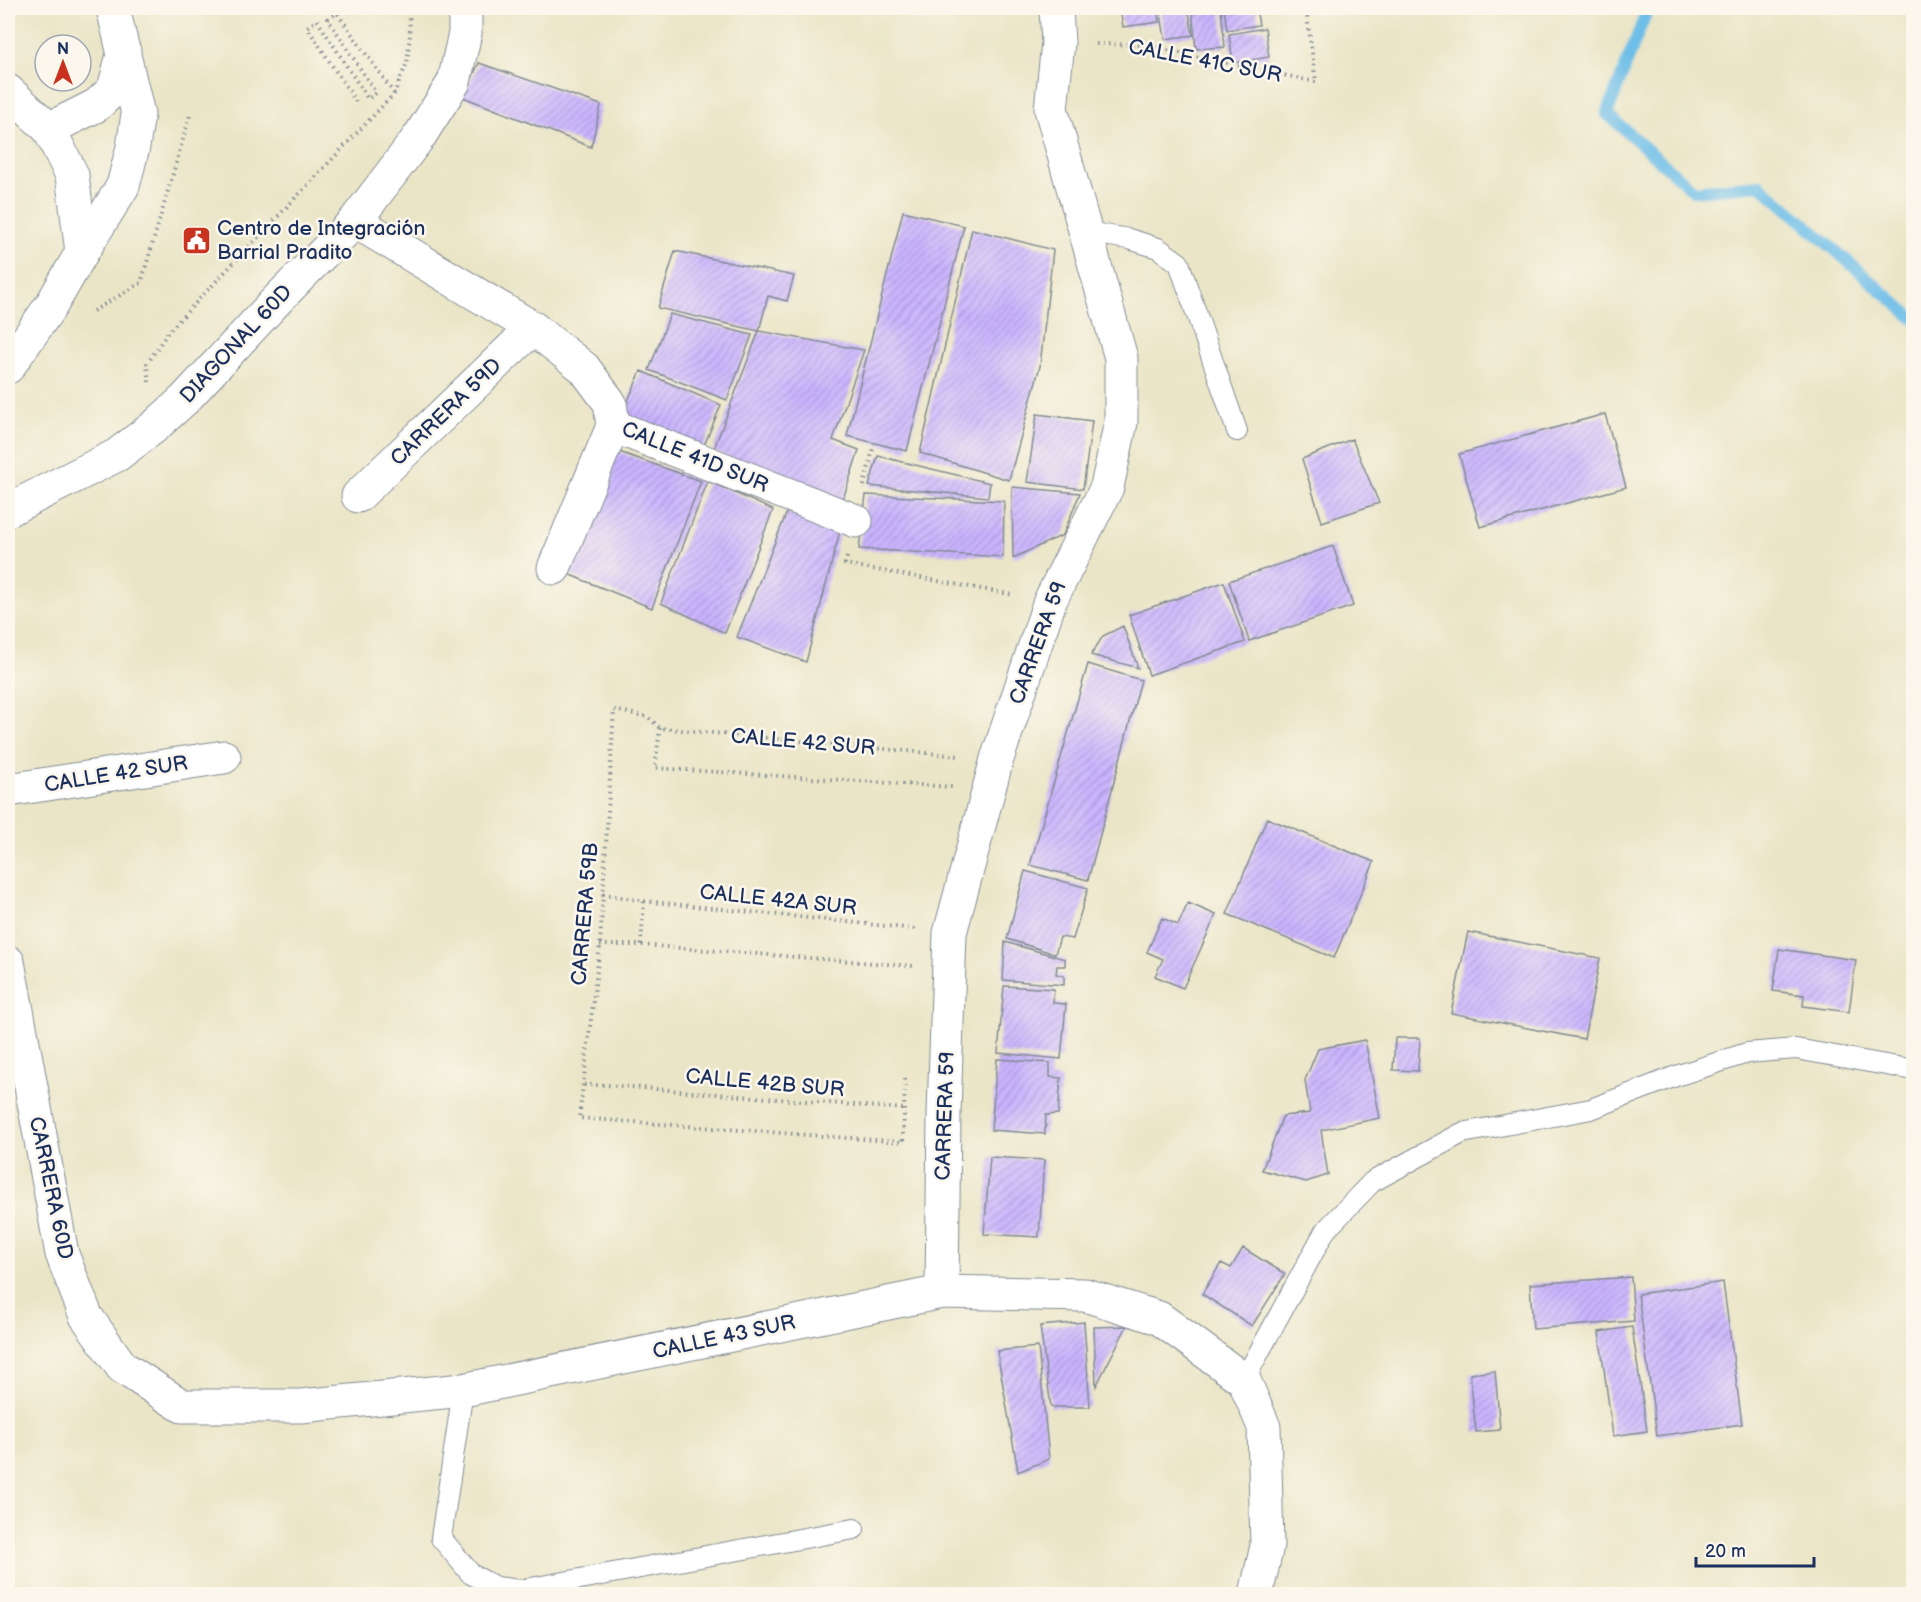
<svg xmlns="http://www.w3.org/2000/svg" width="1921" height="1602" viewBox="0 0 1921 1602" font-family="'Balsamiq Sans',sans-serif">
<defs>
<pattern id="building-hatch" width="6" height="6" patternUnits="userSpaceOnUse" patternTransform="scale(1.5)"><rect width="6" height="6" fill="#cbb5ff"/><path d="M-1 1l2-2M0 6l6-6M5 7l2-2" fill="none" stroke="#a494d2"/></pattern>
</defs>
<rect width="100%" height="100%" fill="#fbf7ec"/>
<filter id="ink" filterUnits="userSpaceOnUse"><feTurbulence type="fractalNoise" baseFrequency=".0167" numOctaves="2"/><feDisplacementMap in="SourceGraphic" scale="12" xChannelSelector="R" yChannelSelector="G"/><feConvolveMatrix kernelMatrix="1 2 1 2 8 2 1 2 1" color-interpolation-filters="sRGB"/></filter>
<filter id="wash" filterUnits="userSpaceOnUse"><feTurbulence type="fractalNoise" baseFrequency=".008" numOctaves="4" result="noise"/><feDisplacementMap in="SourceGraphic" scale="24" xChannelSelector="R" yChannelSelector="G"/><feGaussianBlur stdDeviation="1.35" result="paint"/><feColorMatrix in="noise" values="0 0 0 0 0 0 0 0 0 0 0 0 0 0 0 0 0 1.4 0 .05"/><feComposite in="paint" operator="in"/></filter>
<g filter="url(#wash)">
<rect width="100%" height="100%" fill="#eae5c6"/>
<g fill="none" stroke-linecap="round" stroke-linejoin="round">
<path stroke="#6dbee8" stroke-width="12" d="M1648 8 1607 114 1694 191 1760 185 1914 319"/>
</g>
<g id="blocks">
<path fill="url(#building-hatch)" d="M1120 8H1157L1159 22 1123 27Z
M1160 8H1188L1193 35 1165 39Z
M1192 8H1221L1225 47 1196 49Z
M1224 8H1256L1259 25 1227 30Z
M1265 28 1269 57 1233 63 1229 34Z
M479 63 601 105 591 147 463 97Z
M903 211 964 226 907 451 847 436Z
M972 229 1053 250 1040 366 1009 480 920 453Z
M675 251 794 276 787 301 768 296 759 331 864 350 833 440 859 450 841 505 713 451 759 331 658 308Z
M670 314 752 335 727 400 649 370Z
M641 371 721 405 700 455 619 421Z
M1037 414 1092 421 1083 489 1027 482Z
M1605 414 1626 487 1480 527 1459 454Z
M1352 439 1379 503 1322 522 1302 459Z
M608 448 701 481 652 608 558 570Z
M878 456 990 483 988 497 869 486Z
M708 481 773 510 725 633 661 603Z
M1012 487 1080 493 1063 535 1013 558Z
M866 495 1004 501 1003 557 859 549Z
M787 512 841 527 806 662 737 637Z
M1333 546 1353 606 1249 641 1229 581Z
M1224 582 1245 642 1149 675 1129 615Z
M1123 626 1138 668 1091 655 1103 636Z
M1088 664 1141 680 1088 880 1030 865Z
M1267 818 1374 862 1334 958 1227 914Z
M1025 871 1088 888 1073 939 1060 937 1055 954 1007 939Z
M1188 903 1216 915 1183 988 1155 976 1163 959 1147 952 1162 918 1178 925Z
M1468 932 1600 958 1584 1039 1451 1013Z
M1005 942 1065 959V966H1057L1056 974 1064 976V985L1003 980Z
M1779 949 1856 960 1849 1012 1803 1006 1804 995 1773 991Z
M1004 986 1054 989 1053 1003 1066 1004 1061 1059 998 1053Z
M1395 1038H1420L1418 1071 1393 1070Z
M1365 1040 1380 1118 1321 1130 1328 1175 1306 1182 1262 1170 1283 1116 1310 1113 1305 1080 1318 1049Z
M997 1059 1050 1063V1077L1061 1078 1058 1114 1046 1115 1045 1134 991 1130Z
M990 1157 1044 1160 1039 1237 984 1234Z
M1243 1248 1285 1274 1252 1326 1202 1294 1221 1263 1231 1268Z
M1631 1277 1634 1321 1533 1329 1530 1284Z
M1723 1282 1742 1424 1657 1436 1638 1294Z
M1084 1322 1090 1407H1051L1040 1326Z
M1127 1326 1096 1386 1094 1327Z
M1632 1327 1647 1431 1613 1436 1599 1332Z
M1038 1347 1049 1459 1018 1472 997 1351Z
M1495 1371 1500 1430 1476 1432 1470 1374Z"/>
</g>
</g>
<g filter="url(#ink)">
<use href="#blocks" fill-opacity="0" stroke="#828a92" stroke-width="1.5"/>
<g fill="none" stroke-linecap="round" stroke-linejoin="round">
<defs>
<path id="lane" d="M1085 232 1129 239 1158 248 1179 263 1237 431
M1244 1380 1325 1231 1372 1182 1462 1133 1591 1109 1676 1076 1747 1053 1796 1049 1914 1070
M463 1390 441 1538 471 1574 496 1587 520 1590 854 1529"/>
<path id="street" d="M49 129 97 105 114 89 124 51
M355 221 533 328 584 368 610 403 613 426 856 521
M82 252 123 186 133 147 138 114 113 8
M358 496 533 328
M8 510 117 455 154 427 185 399 276 301 355 221 419 137 454 82 465 33V8
M554 568 613 426
M8 790 224 757
M942 1292 944 1113 950 933 997 759 1050 601 1107 487 1121 422V358L1051 109 1058 43 1056 8"/>
<path id="secondary" d="M8 91 49 129 72 175 82 252 52 304 8 367
M8 962 62 1254 86 1316 122 1367 182 1406H301L463 1390 942 1292 1085 1295 1159 1318 1244 1380 1264 1427 1267 1546 1256 1594"/>
</defs>
<use href="#lane" stroke="#828a92" stroke-width="22"/>
<use href="#street" stroke="#828a92" stroke-width="35"/>
<use href="#secondary" stroke="#828a92" stroke-width="35"/>
<path stroke="#828a92" stroke-width="4" stroke-dasharray="1.5 4.5" stroke-linecap="butt" d="M1096 44 1143 45 1316 82 1306 8
M356 102 307 27 317 20 368 99 376 93 328 19 337 13 395 95
M93 311 141 283 191 112
M149 382 147 364 168 332 394 94 407 63 410 35 409 8
M864 486 873 449
M847 557 845 564 1014 595
M660 728 655 768 952 787
M603 894 644 901 915 929
M600 945H641L913 966
M641 945 644 901
M905 1079 903 1142 579 1118 600 945 614 710 648 717 660 728 960 756
M584 1085H606L903 1109"/>
<use href="#lane" stroke="#fff" stroke-width="20"/>
<use href="#street" stroke="#fff" stroke-width="33"/>
<use href="#secondary" stroke="#fff" stroke-width="33"/>
</g>
</g>
<defs>
<symbol id="civic-square" viewBox="-11 -11 22 22"><rect x="-9" y="-9" width="18" height="18" rx="4" fill="#c8321e" stroke="#fbf7ec"/><path d="M-.6-6.5H3V-4.5H.6V-3L4-1V1h2V6H-6V1h2V-1L-.6-3ZM-1.2 2.5V6h2.4V2.5Z" fill="#fff"/></symbol>
</defs>
<g fill-rule="evenodd">
<use href="#civic-square" x="180" y="224" width="33" height="33"/>
</g>
<g text-anchor="middle" dominant-baseline="central" stroke-width="5" stroke-linejoin="round" paint-order="stroke">
<g font-size="21" fill="#1b2f5e" stroke="#fbf7ec">
<text transform="translate(1205 61) rotate(11)">CALLE 41C SUR</text>
<text transform="translate(236 344) rotate(-47)">DIAGONAL 60D</text>
<text transform="translate(446 412) rotate(-44)">CARRERA 59D</text>
<text transform="translate(695 457) rotate(22)">CALLE 41D SUR</text>
<text transform="translate(1038 643) rotate(-70)">CARRERA 59</text>
<text transform="translate(803 742) rotate(5)">CALLE 42 SUR</text>
<text transform="translate(116 774) rotate(-9)">CALLE 42 SUR</text>
<text transform="translate(778 900) rotate(6)">CALLE 42A SUR</text>
<text transform="translate(585 914) rotate(-85)">CARRERA 59B</text>
<text transform="translate(765 1083) rotate(5)">CALLE 42B SUR</text>
<text transform="translate(945 1116) rotate(-88)">CARRERA 59</text>
<text transform="translate(51 1188) rotate(78)">CARRERA 60D</text>
<text transform="translate(724 1337) rotate(-12)">CALLE 43 SUR</text>
</g>
<g font-size="21" fill="#1b2f5e" stroke="#fbf7ec" text-anchor="start">
<text x="217" y="228">Centro de Integración<tspan x="217" dy="24">Barrial Pradito</tspan></text>
</g>
</g>
<rect width="1921" height="1602" fill="none" stroke="#fbf7ec" stroke-width="30"/>
<g transform="translate(63 63)"><circle r="28" fill="#fbf7ec" stroke="#a1a7b3" stroke-width="1.5"/>
<path d="M0-4.5L10 22L0 15L-10 22Z" fill="#c8321e"/>
<text y="-9" font-size="16" font-weight="bold" text-anchor="middle" fill="#1b2f5e">N</text>
</g>
<path d="M1696 1557v9h118v-9" fill="none" stroke="#1b2f5e" stroke-width="3"/>
<text x="1705" y="1557" font-size="18" fill="#1b2f5e" stroke="#fbf7ec" stroke-width="4.5" paint-order="stroke">20 m</text>
</svg>
